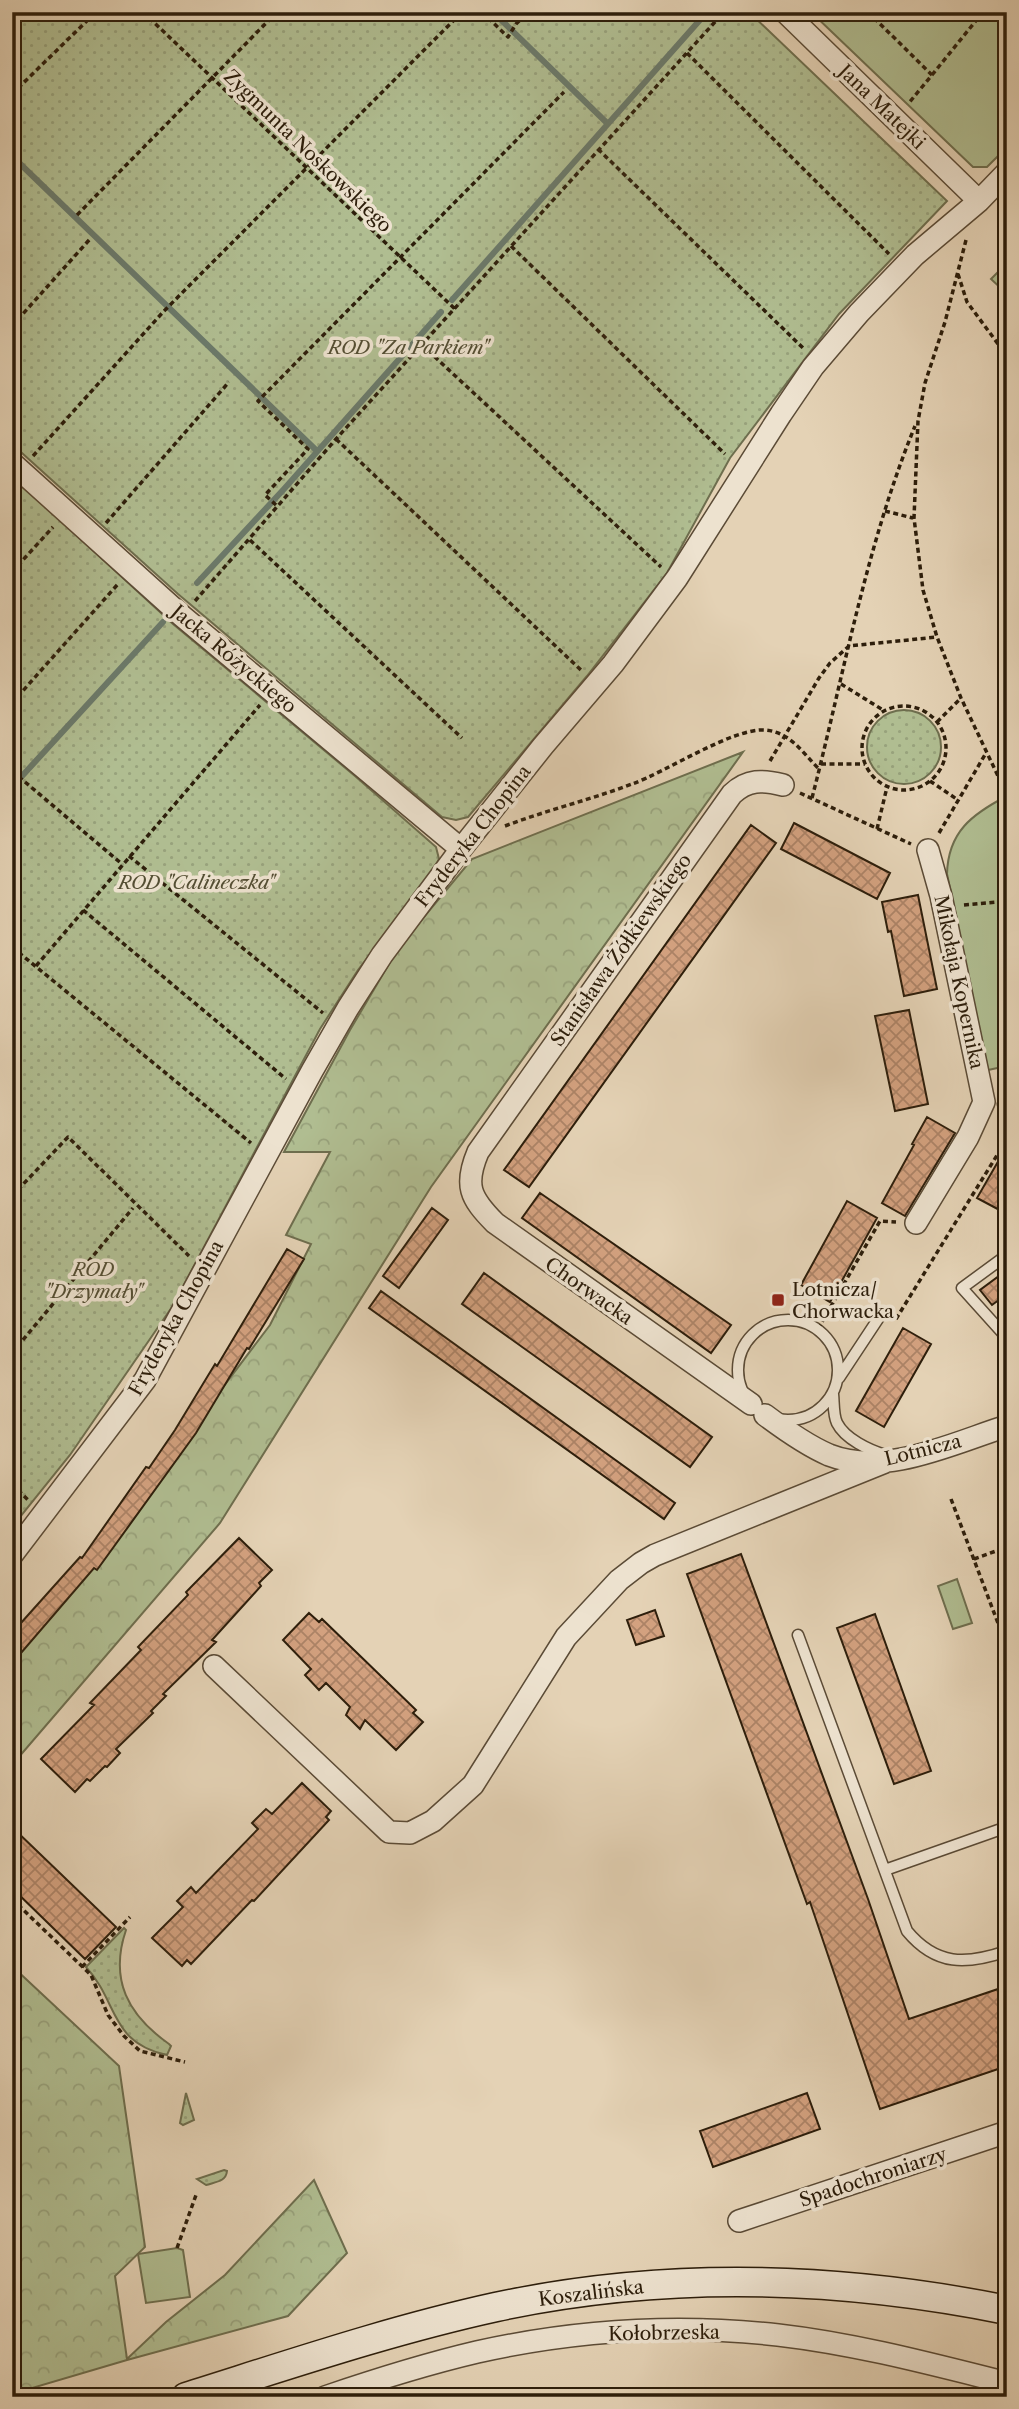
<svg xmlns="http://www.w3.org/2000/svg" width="1019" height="2409" viewBox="0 0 1019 2409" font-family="'Libre Caslon Text',serif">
<defs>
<pattern id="grass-dots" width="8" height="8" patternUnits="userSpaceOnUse" patternTransform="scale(1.75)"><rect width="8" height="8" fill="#b0bd91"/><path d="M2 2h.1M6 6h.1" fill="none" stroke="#98a27c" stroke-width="1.8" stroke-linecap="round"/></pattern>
<pattern id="forest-crowns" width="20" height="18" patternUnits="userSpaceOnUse" patternTransform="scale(1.75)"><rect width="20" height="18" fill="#b0bd91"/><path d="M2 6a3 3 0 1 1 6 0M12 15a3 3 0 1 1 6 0" fill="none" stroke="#98a27c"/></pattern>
<pattern id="building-cross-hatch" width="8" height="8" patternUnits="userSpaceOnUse" patternTransform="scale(1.75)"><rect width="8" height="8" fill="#d3a17f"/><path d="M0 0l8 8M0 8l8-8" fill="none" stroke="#ac8366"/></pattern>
</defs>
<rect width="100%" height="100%" fill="#e4d2b5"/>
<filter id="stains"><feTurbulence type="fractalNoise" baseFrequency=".00286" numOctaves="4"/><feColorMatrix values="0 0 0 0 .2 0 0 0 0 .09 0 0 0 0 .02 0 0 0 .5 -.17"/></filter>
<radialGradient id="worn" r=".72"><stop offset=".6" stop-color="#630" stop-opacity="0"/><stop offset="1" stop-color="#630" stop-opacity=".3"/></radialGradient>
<path fill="url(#grass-dots)" stroke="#6e6e4e" stroke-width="2" d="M12 12H749L947 201 839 314 730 458 667 573 587 676 468 817 456 820 442 817 178 594 12 444Z
M12 476 173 624 355 776 436 847 439 859 432 873 358 970 320 1029 172 1307 70 1455 12 1527Z
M867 747a37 37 0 1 1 74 0a37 37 0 1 1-74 0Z
M124 1928 126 1930C109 1980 128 2015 169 2044L171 2046 167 2055C109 2042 119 2003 86 1967Z
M186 2093 194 2120 183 2125 180 2123Z
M224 2170 227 2171C226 2182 215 2182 206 2185L197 2179Z"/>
<path fill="url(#forest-crowns)" stroke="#6e6e4e" stroke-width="2" d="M743 752 431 1187 220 1523 12 1765V1646L139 1498 270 1325 311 1244 286 1235 330 1152H284L350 1030 399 947 472 859Z
M12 1966 119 2066 145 2247 115 2276 127 2359 166 2322 225 2275 314 2180 347 2253 288 2316 127 2360 12 2394V2275L19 2264 12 2269Z"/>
<path fill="#b0bd91" stroke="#6e6e4e" stroke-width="2" d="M811 12H1007V147L987 167H973Z
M1007 263V294L991 279Z
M1007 796V1066L988 1070 947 874C948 832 972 814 1007 796Z
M957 1579 972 1623 953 1629 938 1586Z
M177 2248 183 2250 190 2297 146 2303 138 2254Z"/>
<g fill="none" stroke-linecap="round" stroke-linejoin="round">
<path stroke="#6b7a6b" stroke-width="6" d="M493 12 608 124
M12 156 317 451
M452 300 707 12
M197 583 284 489 441 312
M12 787 163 622"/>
</g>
<path fill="url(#building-cross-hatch)" stroke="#2d1e0b" stroke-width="2" d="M794 823 890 873 877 899 781 849Z
M751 825 776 843 529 1187 504 1170Z
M918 895 937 989 904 996 891 931 888 932 882 902Z
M909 1010 928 1104 895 1111 875 1016Z
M927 1117 955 1133 905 1216 882 1203 914 1145 912 1144Z
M1007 1146V1214L977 1198Z
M540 1193 731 1325 711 1353 522 1218Z
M847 1201 877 1218 830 1302 801 1285Z
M432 1208 448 1220 399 1288 383 1276Z
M287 1249 304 1259 249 1349 247 1348 196 1433 97 1570 94 1568 21 1653 12 1644V1633L80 1557 82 1558 146 1467 149 1468 175 1430 215 1364 217 1366Z
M1007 1270V1294L992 1305 980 1290Z
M484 1273 712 1437 690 1467 462 1304Z
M381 1291 675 1503 664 1519 369 1308Z
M903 1328 931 1344 884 1427 856 1411Z
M239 1538 272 1570 259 1583 261 1586 212 1640 216 1642 163 1694 166 1696 151 1711 153 1713 116 1749 120 1753 107 1767 105 1766 90 1781 87 1779 75 1792 41 1759 94 1705 90 1703 141 1650 138 1647 188 1595 186 1592Z
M741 1554 868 1899 909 2019 1007 1986V2066L880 2109 810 1902 807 1904 687 1574Z
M655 1610 664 1636 636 1645 627 1620Z
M309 1613 319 1622 322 1619 416 1710 413 1713 423 1722 396 1750 365 1720 360 1729 346 1715 350 1707 326 1683 319 1690 305 1675 311 1669 283 1640Z
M875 1614 931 1771 894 1784 837 1628Z
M302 1783 331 1811 326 1817 329 1820 254 1901 252 1900 191 1964 187 1960 182 1966 152 1938 183 1907 177 1901 191 1887 196 1893 258 1829 252 1823 266 1809 272 1814Z
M12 1827 116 1927 85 1959 12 1888Z
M807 2093 820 2129 713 2167 700 2131Z"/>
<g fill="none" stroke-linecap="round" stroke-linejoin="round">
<defs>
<path id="lane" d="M1003 1104 1007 1101
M1007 1255 962 1288 1007 1338
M738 1370a50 50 0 1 1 100 0a50 50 0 1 1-100 0Z
M839 1378 880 1316
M833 1394C834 1402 833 1415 837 1423 845 1439 869 1450 885 1455
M798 1635 907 1931C936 1966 966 1965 1007 1951
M885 1870 1007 1827"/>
<path id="street" d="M785 12 979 201
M12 463 182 616 461 849
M916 1223 968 1137 984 1102 941 896 928 850
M751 1404 495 1223C470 1198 464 1185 478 1152L732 794C748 779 762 780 783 785
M765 1415C785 1430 806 1445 829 1455 885 1477 953 1443 1007 1426
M12 1555 145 1380 312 1071 348 1008 382 955 461 849 543 746 613 664 677 578 781 414 813 367 859 313 915 255 979 201 1007 172
M214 1666 389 1832 410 1833 433 1821 473 1785 566 1637 619 1580 641 1563 655 1555 885 1462
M739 2221 1007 2132
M325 2397C375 2380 426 2364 477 2352 576 2330 678 2324 778 2335 856 2344 931 2364 1007 2383"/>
<path id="secondary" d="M186 2397C288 2365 391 2330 496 2307 665 2271 838 2276 1007 2310"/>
</defs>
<use href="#lane" stroke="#5b4b36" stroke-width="13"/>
<use href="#street" stroke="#5b4b36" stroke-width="24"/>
<use href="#secondary" stroke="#2d1e0b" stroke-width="31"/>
<path stroke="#2d1e0b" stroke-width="3.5" stroke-dasharray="5 3.5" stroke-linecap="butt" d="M143 12 455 309
M482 12 508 37 516 24 528 12
M868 12 932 75 908 104
M687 53 889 254
M932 75 983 12
M12 94 96 12
M598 149 803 348
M12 184 21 174
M77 215 277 12
M966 240 945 322 925 383 918 421 914 518 923 590 937 637 961 698 1007 795
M511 246 725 454
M958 274 967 302 1007 356
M12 326 90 239
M422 345 661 567
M336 439 582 671
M33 456 164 311 462 12
M276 505 265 495 308 449 258 401 564 92
M885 511 913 518
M106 523 229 382
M250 540 462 738
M12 572 53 527
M195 601 336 439 724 12
M841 684 883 710
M12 703 118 584
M862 748a42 42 0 1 1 84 0a42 42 0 1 1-84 0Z
M937 722 961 698
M770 761 819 678 830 663 849 646 937 637
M821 764H865
M12 771 122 864
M930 781 958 800
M800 793 911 844
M812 798C844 674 866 546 915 426
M505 826C547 810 590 800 632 784 666 772 732 728 765 730 790 732 802 752 819 769
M877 829 887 787
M939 833 986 753
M129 856 323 1013
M964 905 1007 901
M83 910 286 1079
M12 947 251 1143
M36 966 260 705
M12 1196 68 1137 189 1256
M896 1319 1007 1139
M818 1329 880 1221 896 1222
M12 1353 133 1208
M12 1484 29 1501
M951 1499 1007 1647
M974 1559 1007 1547
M12 1808H15
M12 1899 91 1975 108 2015 124 2036 140 2051 185 2062
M82 1967 130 1917
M177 2248 196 2195"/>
<use href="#lane" stroke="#ede2cf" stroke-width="10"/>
<use href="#street" stroke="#ede2cf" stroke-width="21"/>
<use href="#secondary" stroke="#ede2cf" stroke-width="28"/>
</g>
<rect fill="#8f2418" stroke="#ede2cf" stroke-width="2.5" x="771" y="1293" width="14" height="14" rx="3.5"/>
<g text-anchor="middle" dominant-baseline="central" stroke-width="7" stroke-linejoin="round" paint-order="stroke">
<g font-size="19" fill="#2d1e0b" stroke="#ede2cf">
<text transform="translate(882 107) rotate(44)">Jana Matejki</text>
<text transform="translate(308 151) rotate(44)">Zygmunta Noskowskiego</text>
<text transform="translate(234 659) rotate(40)">Jacka Różyckiego</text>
<text transform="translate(473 836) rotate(-52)">Fryderyka Chopina</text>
<text transform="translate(621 950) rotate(-55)">Stanisława Żółkiewskiego</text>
<text transform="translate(959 982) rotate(78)">Mikołaja Kopernika</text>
<text transform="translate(589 1291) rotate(35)">Chorwacka</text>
<text transform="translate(176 1318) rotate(-61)">Fryderyka Chopina</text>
<text transform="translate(923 1450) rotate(-14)">Lotnicza</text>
<text transform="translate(873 2177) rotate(-18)">Spadochroniarzy</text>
<text transform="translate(591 2293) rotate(-7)">Koszalińska</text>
<text transform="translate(664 2333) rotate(-1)">Kołobrzeska</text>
</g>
<g font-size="19" font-style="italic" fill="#544e33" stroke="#ede2cf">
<text x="408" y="347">ROD "Za Parkiem"</text>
<text x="196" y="882">ROD "Calineczka"</text>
<text x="93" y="1269">ROD<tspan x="93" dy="22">"Drzymały"</tspan></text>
</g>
<g font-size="19" fill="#2d1e0b" stroke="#ede2cf" text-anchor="start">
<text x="792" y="1289">Lotnicza/<tspan x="792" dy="22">Chorwacka</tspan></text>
</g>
</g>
<rect width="1019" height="2409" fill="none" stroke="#e4d2b5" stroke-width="42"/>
<rect x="14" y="14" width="991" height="2381" fill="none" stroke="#2d1e0b" stroke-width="3.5"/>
<rect x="21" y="21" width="977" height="2367" fill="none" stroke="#2d1e0b" stroke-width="2"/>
<rect width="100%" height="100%" filter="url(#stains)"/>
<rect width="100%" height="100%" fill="url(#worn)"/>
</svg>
